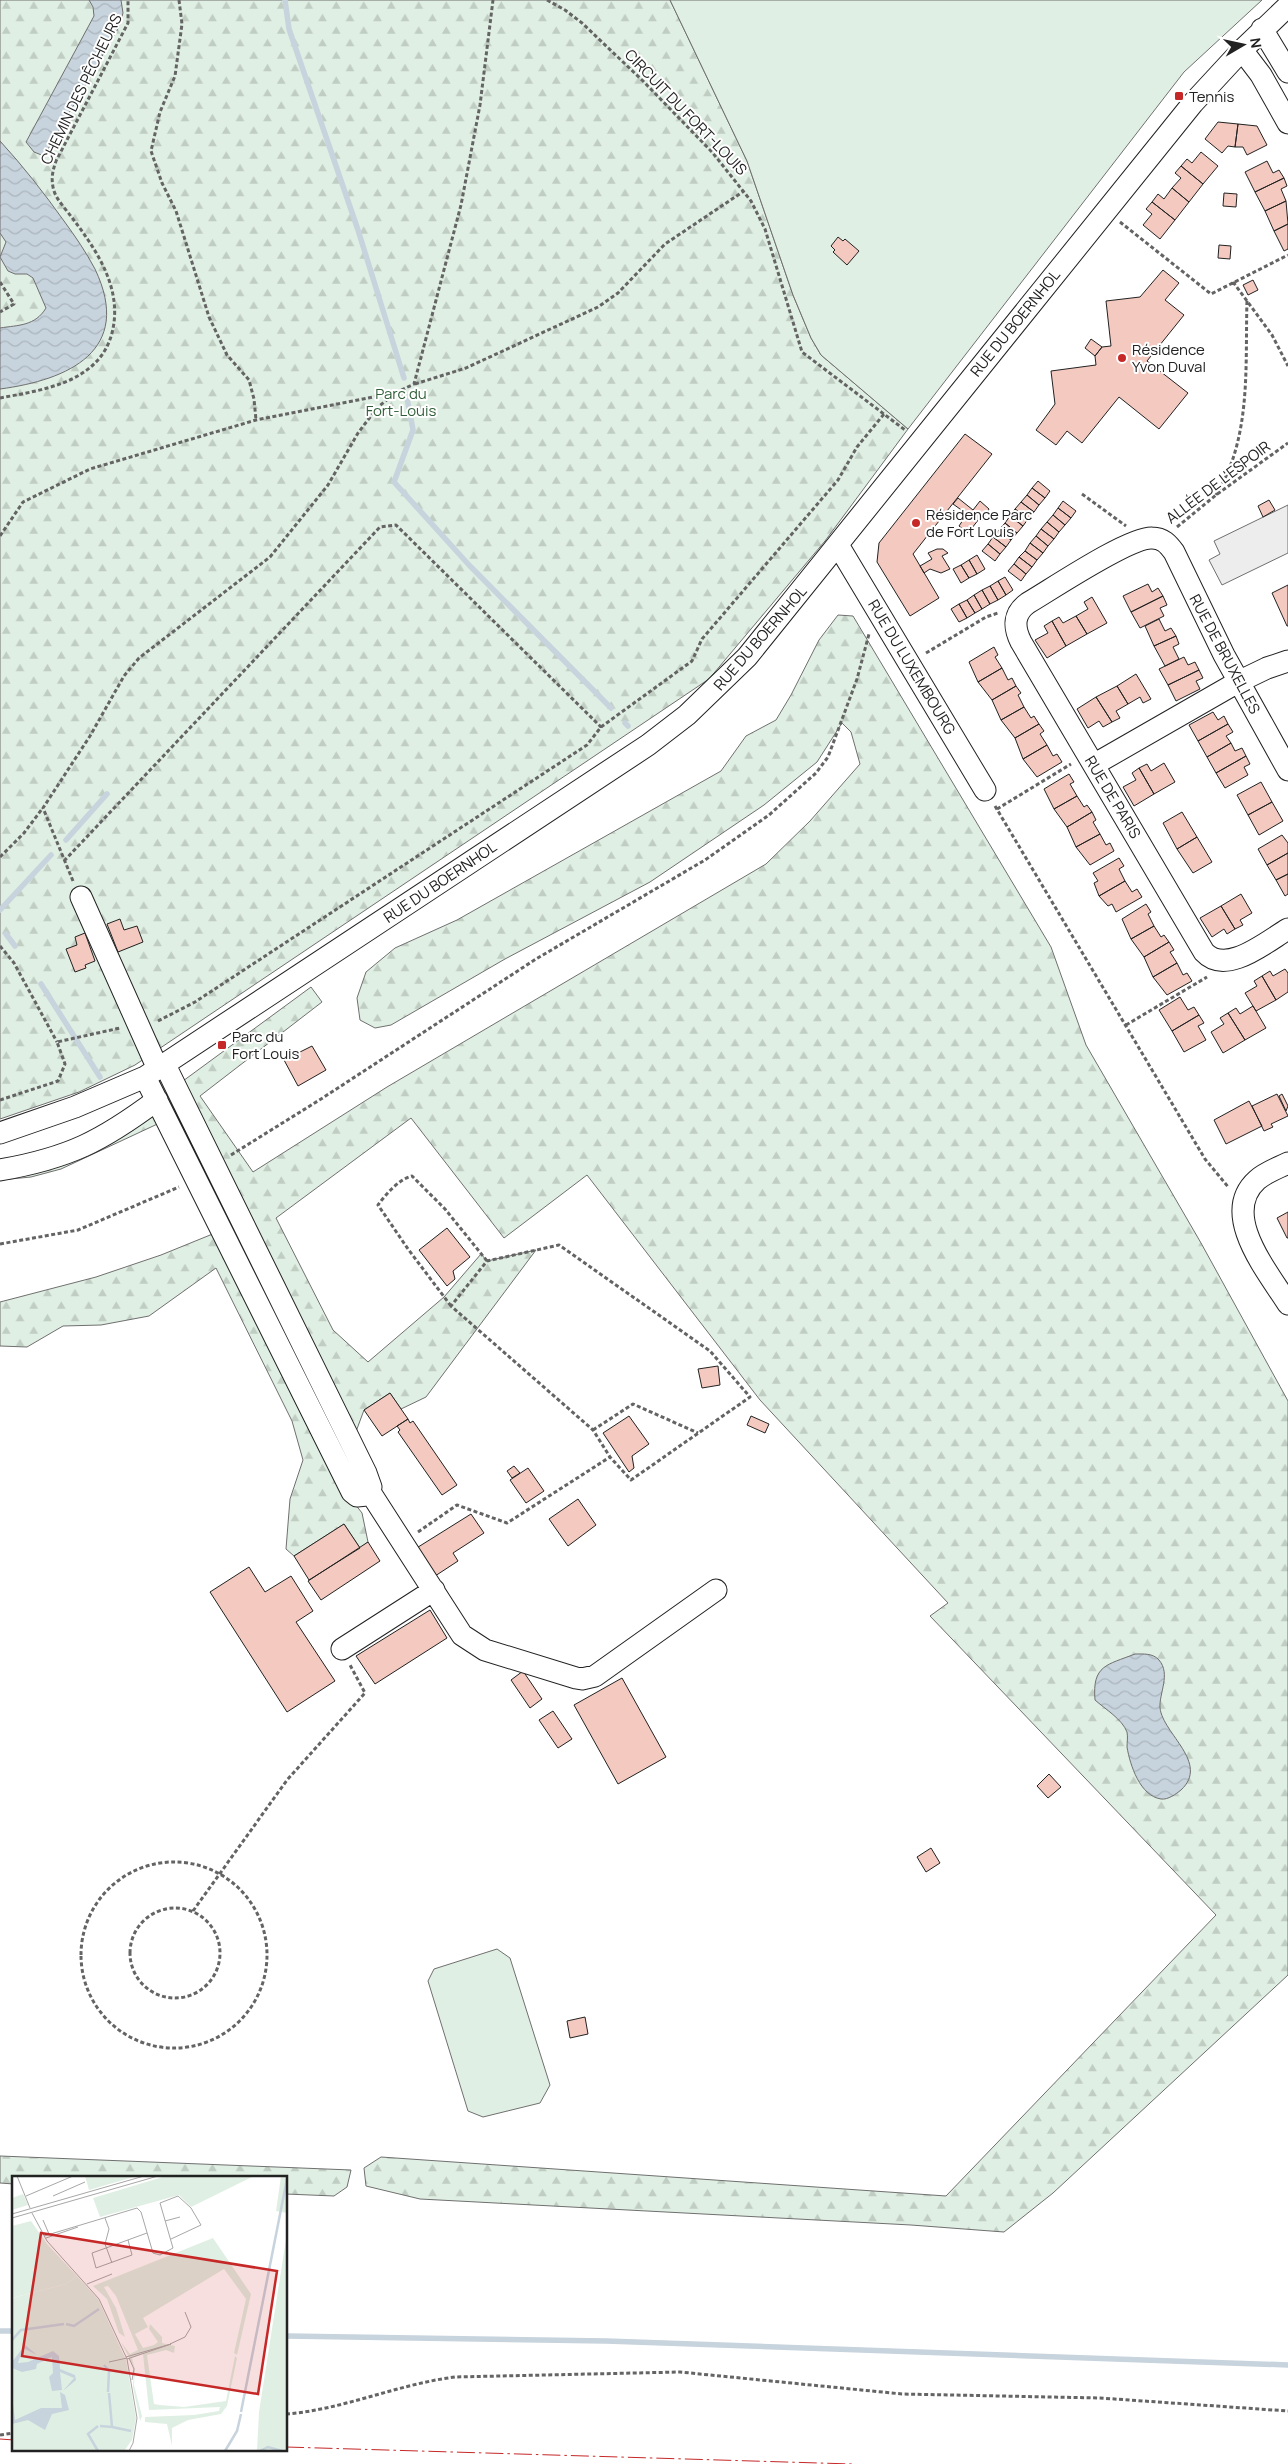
<svg xmlns="http://www.w3.org/2000/svg" width="1288" height="2464" viewBox="0 0 1288 2464" font-family="Manrope,sans-serif">
<defs>
<pattern id="forest-firs" width="22" height="20" patternUnits="userSpaceOnUse" patternTransform="scale(1.25)"><rect width="22" height="20" fill="#e0efe3"/><path d="M5 1l3.5 6h-7zM16 11l3.5 6h-7z" fill="#c0cdc2"/></pattern>
<pattern id="water-waves" width="16" height="10" patternUnits="userSpaceOnUse" patternTransform="scale(1.25)"><rect width="16" height="10" fill="#c7d3dd"/><path d="M0 5q4-4 8 0t8 0" fill="none" stroke="#abb5bd"/></pattern>
</defs>
<rect width="100%" height="100%" fill="#fff"/>
<path fill="url(#forest-firs)" stroke="#6f6f6f" d="M0 0H670L747 161 793 295 811 338 821 355 908 429 825 541 709 679 135 1065 79 1092 0 1119Z
M838 615 853 616 1051 947 1086 1045 1201 1243 1288 1401V1975L1053 2193 1004 2232 911 2225 420 2199 366 2186 364 2168 381 2157 946 2196 1216 1915 930 1616 948 1603 760 1400 587 1175 504 1238 411 1118 276 1218 333 1330 368 1362 444 1297 481 1254 487 1261 536 1250 426 1397 401 1409 390 1393 364 1410 347 1456 345 1491 362 1513 368 1542 360 1548 344 1524 294 1556 286 1549 290 1499 303 1460 292 1421 216 1268 149 1316 101 1325 63 1326 27 1347 0 1346V1302L96 1277 161 1255 220 1231 166 1120 61 1169 31 1177 0 1180V1175L89 1150 311 987 322 1002 200 1096 253 1172 387 1087 766 864 810 821 860 764 851 732 842 723 817 762 764 805 650 882 505 959 391 1025 375 1028 360 1020 357 998 366 972 395 948 457 920 721 771 746 736 776 720 791 695 819 640Z
M0 2156 351 2170 347 2187 334 2196 286 2194V2178H14V2184L0 2183Z"/>
<path fill="#e0efe3" stroke="#6f6f6f" d="M670 0H1262L1184 72 908 429 821 355 811 338 793 295 747 161Z
M497 1949 510 1958 550 2085 540 2103 483 2117 468 2111 428 1981 434 1969Z"/>
<path fill="#ededed" stroke="#6f6f6f" d="M1288 505V553L1222 585 1209 560 1220 554 1214 541Z"/>
<path fill="url(#water-waves)" stroke="#6f6f6f" d="M89 0H121L123 13 119 27 44 156 34 152 26 142 94 16 93 7Z
M0 141C23 166 44 193 64 221 75 236 86 252 95 269 134 351 68 380 0 389V328C19 325 35 326 46 308L33 278 27 274H15L8 271 0 257 6 242 0 233Z
M1135 1654C1143 1654 1153 1653 1159 1660 1171 1674 1159 1693 1160 1708 1163 1734 1210 1763 1181 1790 1176 1794 1168 1800 1161 1799 1140 1796 1130 1765 1127 1747 1127 1743 1128 1737 1127 1732 1122 1719 1105 1709 1095 1700 1092 1665 1107 1665 1135 1654Z"/>
<g fill="none" stroke-linecap="round" stroke-linejoin="round">
<path stroke="#c7d3dd" stroke-width="5.5" d="M285 0 289 29 358 230 404 378
M407 398 413 430 394 482 469 565 611 708
M625 723 628 726
M66 840 107 794
M0 910 51 855
M6 934 15 946
M41 984 100 1077
M0 2331H14
M286 2336 606 2341 1288 2365"/>
</g>
<path fill="#f3c9c0" stroke="#222" d="M1218 122 1238 124 1235 147 1228 146 1222 153 1205 139Z
M1238 124 1257 126 1267 145 1247 155 1243 147H1235Z
M1201 152 1218 166 1203 184 1181 166 1187 159 1192 163Z
M1267 161 1273 173 1279 170 1284 178 1255 192 1245 172Z
M1181 166 1203 184 1189 202 1172 188 1181 178 1175 173Z
M1284 178 1287 186 1281 189 1286 201 1265 211 1255 192Z
M1172 188 1189 202 1175 220 1152 202 1158 194 1164 199Z
M1224 193 1237 194 1236 207 1223 206Z
M1286 201 1288 224 1274 231 1265 211Z
M1152 202 1175 220 1160 239 1143 225 1152 214 1146 209Z
M1288 224V249L1284 251 1274 231Z
M838 237 843 241 845 239 859 251 847 265 833 252 835 250 831 246Z
M1219 245 1231 246 1230 259 1218 258Z
M1163 270 1179 283 1165 300 1184 315 1147 361 1188 393 1159 429 1119 397 1082 443 1067 431 1056 445 1036 430 1055 404 1051 371 1096 365 1095 356 1102 347 1111 346 1106 301 1140 297Z
M1253 280 1258 290 1248 295 1243 285Z
M1091 339 1102 347 1095 356 1085 348Z
M965 434 992 454 913 554 939 598 910 616 877 562 879 543Z
M1038 481 1050 491 1045 498 1032 488Z
M1032 488 1045 498 1039 505 1027 495Z
M1027 495 1039 505 1034 512 1021 502Z
M958 498 973 510 980 501 989 509 982 521 979 519 968 533 959 526 967 514 953 504Z
M1269 500 1275 510 1263 517 1258 506Z
M1063 501 1076 511 1071 518 1058 508Z
M1021 502 1034 512 1028 519 1015 509Z
M1058 508 1071 518 1065 525 1053 515Z
M1015 509 1028 519 1023 526 1010 516Z
M1053 515 1065 525 1059 532 1047 522Z
M1010 516 1023 526 1017 533 1005 523Z
M1047 522 1059 532 1054 539 1041 529Z
M1005 523 1017 533 1011 540 999 530Z
M1041 529 1054 539 1048 546 1036 536Z
M999 530 1011 540 1006 547 993 537Z
M1036 536 1048 546 1043 553 1030 543Z
M993 537 1006 547 1000 554 988 544Z
M1030 543 1043 553 1037 560 1025 551Z
M988 544 1000 554 995 561 982 551Z
M937 549H943L948 553 942 556 950 569 941 573 930 569 924 573 920 566 932 559 928 553Z
M1025 551 1037 560 1032 567 1019 557Z
M977 555 985 569 977 574 969 560Z
M1019 557 1032 567 1026 574 1014 564Z
M969 560 977 574 969 578 961 565Z
M1014 564 1026 574 1021 581 1008 571Z
M961 565 969 578 961 583 953 569Z
M1005 577 1013 590 1006 595 998 581Z
M998 581 1006 595 998 600 990 586Z
M1148 584 1152 592 1158 588 1163 596 1131 612 1123 596Z
M1288 585V626H1287L1272 593Z
M990 586 998 600 990 604 982 590Z
M982 590 990 604 982 609 974 595Z
M974 595 982 609 975 613 967 600Z
M1163 596 1167 605 1160 608 1164 616 1140 628 1131 612Z
M1092 597 1107 623 1087 634 1076 616 1088 609 1084 602Z
M967 600 975 613 967 618 959 604Z
M959 604 967 618 959 622 951 609Z
M1076 616 1087 634 1066 646 1052 621 1059 617 1063 623Z
M1159 619 1165 631 1171 628 1176 636 1154 646 1145 626Z
M1052 621 1066 646 1047 658 1035 640 1048 633 1044 626Z
M1176 636 1179 644 1173 647 1179 659 1165 666 1154 646Z
M994 647 998 655 995 657 1002 668 978 682 969 662Z
M1184 657 1188 665 1195 662 1199 670 1168 685 1159 669Z
M1002 668 1008 680 1012 678 1016 686 992 700 978 682Z
M1199 670 1203 678 1196 681 1200 689 1176 701 1168 685Z
M1136 674 1151 699 1143 703 1140 697 1128 704 1117 686Z
M1016 686 1021 693 1018 695 1024 707 1001 720 992 700Z
M1117 686 1128 704 1116 711 1120 718 1112 722 1096 697Z
M1096 697 1112 722 1103 727 1099 721 1088 728 1077 709Z
M1024 707 1031 718 1034 716 1039 724 1015 738 1001 720Z
M1213 712 1218 720 1224 716 1228 724 1198 741 1189 725Z
M1039 724 1044 731 1040 734 1047 745 1023 759 1015 738Z
M1228 724 1233 732 1226 736 1231 743 1207 757 1198 741Z
M1231 743 1235 751 1242 748 1246 756 1216 773 1207 757Z
M1047 745 1053 756 1057 754 1062 762 1037 777 1023 759Z
M1246 756 1250 764 1244 767 1248 775 1225 788 1216 773Z
M1164 763 1175 782 1154 794 1139 768 1147 764 1151 771Z
M1139 768 1154 794 1134 806 1123 787 1136 780 1132 773Z
M1069 774 1074 782 1070 784 1077 796 1054 809 1044 789Z
M1261 782 1272 802 1248 815 1237 795Z
M1077 796 1084 807 1087 805 1092 812 1067 827 1054 809Z
M1272 802 1283 821 1259 835 1248 815Z
M1092 812 1096 820 1093 822 1100 834 1076 847 1067 827Z
M1182 812 1197 837 1177 849 1163 823Z
M1100 834 1106 845 1110 843 1114 851 1090 865 1076 847Z
M1282 835 1288 843V853L1267 865 1258 849Z
M1197 837 1212 862 1193 873 1177 849Z
M1288 853V874L1276 880 1267 865Z
M1119 858 1124 866 1119 869 1125 881 1099 896 1094 883 1098 881 1093 873Z
M1288 874V894L1285 896 1276 880Z
M1125 881 1132 892 1137 889 1142 897 1116 912 1112 904 1108 906 1099 896Z
M1241 894 1252 913 1240 920 1243 925 1235 929 1221 906Z
M1146 904 1151 912 1148 914 1154 926 1131 939 1122 919Z
M1221 906 1235 929 1227 934 1224 929 1212 937 1200 918Z
M120 919 124 930 137 926 143 942 118 952 107 924Z
M1154 926 1161 937 1164 935 1169 942 1144 957 1131 939Z
M85 933 95 961 85 965 86 968 75 972 66 949 77 945 75 937Z
M1169 942 1174 950 1170 952 1177 963 1153 977 1144 957Z
M1177 963 1183 975 1187 973 1192 981 1167 995 1153 977Z
M1285 969 1288 973V992L1276 1000 1262 976 1270 971 1273 976Z
M1262 976 1276 1000 1256 1011 1245 993 1257 986 1254 981Z
M1180 997 1188 1010 1194 1007 1199 1015 1172 1031 1159 1010Z
M1253 1006 1266 1028 1245 1040 1228 1013 1236 1008 1240 1014Z
M1228 1013 1245 1040 1223 1053 1211 1032 1224 1024 1220 1018Z
M1199 1015 1204 1023 1198 1026 1206 1040 1184 1052 1172 1031Z
M312 1046 326 1070 298 1086 284 1060Z
M1277 1094 1288 1116 1271 1124 1273 1127 1264 1131 1252 1106Z
M1282 1094 1288 1106 1286 1111 1279 1096Z
M1249 1101 1262 1126 1226 1144 1214 1120Z
M1288 1212V1238H1287L1277 1218Z
M447 1228 470 1257 453 1271 455 1279 447 1286 419 1250Z
M718 1366 720 1385 702 1388 698 1369Z
M390 1393 408 1419 382 1436 364 1410Z
M629 1416 649 1444 632 1456 634 1468 629 1472 603 1433Z
M751 1416 769 1424 765 1433 747 1425Z
M408 1419 410 1423 413 1421 457 1485 442 1495 398 1432 400 1430 397 1426Z
M514 1466 520 1473 512 1478 507 1471Z
M528 1468 544 1491 526 1503 510 1480Z
M578 1499 596 1525 568 1546 549 1519Z
M471 1514 484 1533 453 1553 458 1561 432 1578 415 1549Z
M344 1524 360 1548 309 1580 294 1556Z
M368 1542 380 1561 321 1600 308 1581Z
M249 1567 265 1592 291 1576 313 1611 296 1622 335 1681 287 1712 210 1592Z
M430 1610 447 1638 375 1684 356 1656Z
M523 1671 542 1699 530 1708 511 1680Z
M622 1678 666 1757 618 1784 574 1705Z
M553 1711 572 1739 558 1748 539 1720Z
M1049 1774 1061 1787 1048 1798 1037 1786Z
M931 1848 940 1863 926 1872 917 1857Z
M585 2017 588 2034 570 2038 567 2021Z"/>
<g fill="none" stroke-linecap="round" stroke-linejoin="round">
<defs>
<path id="minor" d="M1262 29 1288 72
M1242 50 1261 75 1288 123
M838 545 985 790
M1095 764 1238 682 1267 668 1288 661
M1288 770 1224 655 1174 552C1168 544 1163 538 1152 538 1129 537 1052 589 1028 603 1014 613 1013 626 1021 642L1204 952C1226 976 1266 942 1288 929
M81 897 158 1069
M145 1077 352 1492 357 1496 367 1495 371 1487 366 1473 165 1065
M0 1133 75 1107 145 1077 648 745 687 715 747 657 1193 103 1242 50 1288 6
M1288 1163C1278 1168 1266 1172 1257 1180 1219 1214 1268 1272 1288 1304
M0 1170C69 1158 102 1141 157 1100
M370 1492 462 1635 485 1650 576 1678 582 1679 595 1676 716 1590
M342 1649 434 1590"/>
</defs>
<use href="#minor" stroke="#222" stroke-width="23"/>
<path stroke="#646464" stroke-width="3" stroke-dasharray="4 2.5" stroke-linecap="butt" d="M179 0 182 24 175 76 160 112 151 151 162 183 176 211 209 317 227 355 249 380 254 399 256 420
M547 0 565 10 582 23 643 81 712 152 751 201 765 229 802 352 905 430
M1120 222 1211 294 1288 255
M0 282 14 304 0 312
M1233 282 1272 335 1288 366
M415 384 466 368 598 307 618 293 665 244 744 191
M0 398C42 390 99 383 112 333 123 290 98 252 73 219 66 209 55 199 53 187 51 177 53 170 56 161L128 23V0
M1082 494 1126 526
M1216 495C1252 437 1245 366 1247 300
M1177 527 1216 495 1288 443
M0 536 23 502 90 469 256 420 394 393
M926 653 986 617 998 613
M995 806 1205 1159 1229 1188
M997 809 1071 764
M0 857 24 833 42 809
M64 861 380 527 396 525 601 727
M73 881 43 808 90 736 124 676 139 658 270 557 328 485 358 433 377 408 395 393 414 384 461 205 480 105 493 0
M0 946 14 963 57 1042
M158 1021 195 1002 587 745 601 727 692 661 702 639 838 480 857 447 884 414
M1126 1025 1207 977
M0 1100 58 1081 65 1064 57 1042 120 1028
M231 1155 321 1099 536 959 705 860 769 815 816 773 828 757 857 679 869 634
M0 1244 78 1230 179 1187
M451 1306 408 1249 378 1205C386 1194 399 1179 412 1176L445 1209 487 1261
M593 1430 633 1404 698 1433
M418 1532 457 1505 507 1523 610 1457 631 1480 750 1397 710 1351 559 1245 487 1261 451 1306 593 1430 610 1457
M81 1955a93 93 0 1 1 186 0a93 93 0 1 1-186 0Z
M130 1953a45 45 0 1 1 90 0a45 45 0 1 1-90 0Z
M193 1911 287 1780 365 1693 350 1665
M286 2414C342 2410 398 2384 455 2377L680 2372 902 2394 1100 2398 1288 2411
M0 2435 14 2433"/>
<use href="#minor" stroke="#fff" stroke-width="21"/>
<path stroke="#c62828" stroke-width="1" stroke-dasharray="18 4 2.5 4" stroke-linecap="butt" d="M0 2439 14 2440
M286 2447 852 2464"/>
</g>
<g fill="#c62828" stroke="#fff" stroke-width="2">
<rect x="1174" y="91" width="10" height="10" rx="2.5"/>
<circle cx="1122" cy="358" r="5"/>
<circle cx="916" cy="523" r="5"/>
<rect x="217" y="1040" width="10" height="10" rx="2.5"/>
</g>
<g text-anchor="middle" dominant-baseline="central" stroke-width="4" stroke-linejoin="round" paint-order="stroke">
<g font-size="15" fill="#222" stroke="#fff">
<text transform="translate(81 89) rotate(-64)">CHEMIN DES PÊCHEURS</text>
<text transform="translate(686 112) rotate(46)">CIRCUIT DU FORT-LOUIS</text>
<text transform="translate(1015 323) rotate(-51)">RUE DU BOERNHOL</text>
<text transform="translate(1218 482) rotate(-37)">ALLÉE DE L'ESPOIR</text>
<text transform="translate(760 638) rotate(-49)">RUE DU BOERNHOL</text>
<text transform="translate(1225 654) rotate(62)">RUE DE BRUXELLES</text>
<text transform="translate(912 667) rotate(59)">RUE DU LUXEMBOURG</text>
<text transform="translate(1113 797) rotate(59)">RUE DE PARIS</text>
<text transform="translate(440 882) rotate(-34)">RUE DU BOERNHOL</text>
</g>
<g font-size="15" fill="#222" stroke="#fff" text-anchor="start">
<text x="1189" y="96">Tennis</text>
<text x="1132" y="349">Résidence<tspan x="1132" dy="17">Yvon Duval</tspan></text>
<text x="926" y="514">Résidence Parc<tspan x="926" dy="17">de Fort Louis</tspan></text>
<text x="232" y="1036">Parc du<tspan x="232" dy="17">Fort Louis</tspan></text>
</g>
<g font-size="15" fill="#2f5e38" stroke="#fff">
<text x="401" y="393">Parc du<tspan x="401" dy="17">Fort-Louis</tspan></text>
</g>
</g>
<g transform="translate(12 2176)">
<rect width="275" height="275" fill="#fff"/>
<path d="M73 0H125L77 14ZM154 0H242L179 31 167 19 88 41 81 22ZM269 0H275V37L264 35Z" fill="#e0efe3"/>
<path d="M275 57V275H245L247 236ZM201 62 239 118 225 179 222 177 234 123 212 93 131 142 136 151 123 158 131 172 142 169 146 166 137 153 138 148 150 161V167L163 170 162 177 154 174 135 179 142 228 148 229 172 231 214 225 223 180 225 182 215 230 209 238 176 244 160 252V270L155 248 133 246V241L182 239 207 235 208 231 137 234 131 178 120 182 123 194 122 209 130 240 128 245 121 211 122 191 109 166 118 178 126 174 104 120 96 110 92 111 104 132 113 161 107 157 95 123 81 110ZM65 100 86 123 114 184 124 242 120 264 112 275H0V122L54 108Z" fill="#e0efe3"/>
<path d="M11 18 16 29 0 34V22Z" fill="#e0efe3"/>
<path d="M19 45 35 68 65 100 54 108 0 122V50ZM47 253 54 275H40V274Z" fill="#e0efe3"/>
<path d="M13 169 25 179 11 172 6 187 16 186 41 175 47 180 48 193 63 199 64 204 51 215 62 202 48 196 50 214 40 215 37 201 41 197 40 181 25 188 24 193 10 196 0 192V186ZM48 216 53 219 57 234 40 238 33 254 16 244 0 248V220L3 244 29 232H50Z" fill="#c7d3dd"/>
<path fill="none" stroke="#c7d3dd" stroke-width="2.5" d="M54 148 62 150 87 133M0 164 9 154 52 148M92 189 97 195 96 216M229 236 275 3M88 250 100 251 97 217M100 251 119 255M86 275 76 258 86 250M213 275 225 255 229 238M248 275 256 271 270 275"/>
<path fill="none" stroke="#a7a7a7" stroke-width="1" d="M5 0 18 32M14 20 61 0M41 20 73 6M20 37 35 65 87 123 115 183 125 242 121 267 117 275M0 38 132 0M0 42 146 0M93 42 97 53 93 68 100 87M31 44 37 58M153 45 168 41M32 60 125 32 129 36 141 77 148 79 161 72 148 27 166 20 179 32 189 49 159 63M34 62 66 51M116 64 120 79 84 92 80 77 94 72 124 61 135 57M75 108 100 98M158 168 173 161 179 151 173 136M114 181 159 168 115 183M117 182 122 193 120 204M97 186 115 182"/>
<path fill="#c62828" fill-opacity="0.15" stroke="#c62828" stroke-width="2.5" d="M29 57 265 95 246 218 10 180Z"/>
<rect width="275" height="275" fill="none" stroke="#222" stroke-width="2.5"/>
</g>
<g transform="translate(1243 45) rotate(81)" stroke="#ffffff" stroke-width="4" paint-order="stroke">
<path d="M0-4L9 19L0 12L-9 19Z" fill="#222222"/>
<text y="-8" font-size="14" font-weight="bold" text-anchor="middle" fill="#222222">N</text>
</g>
</svg>
